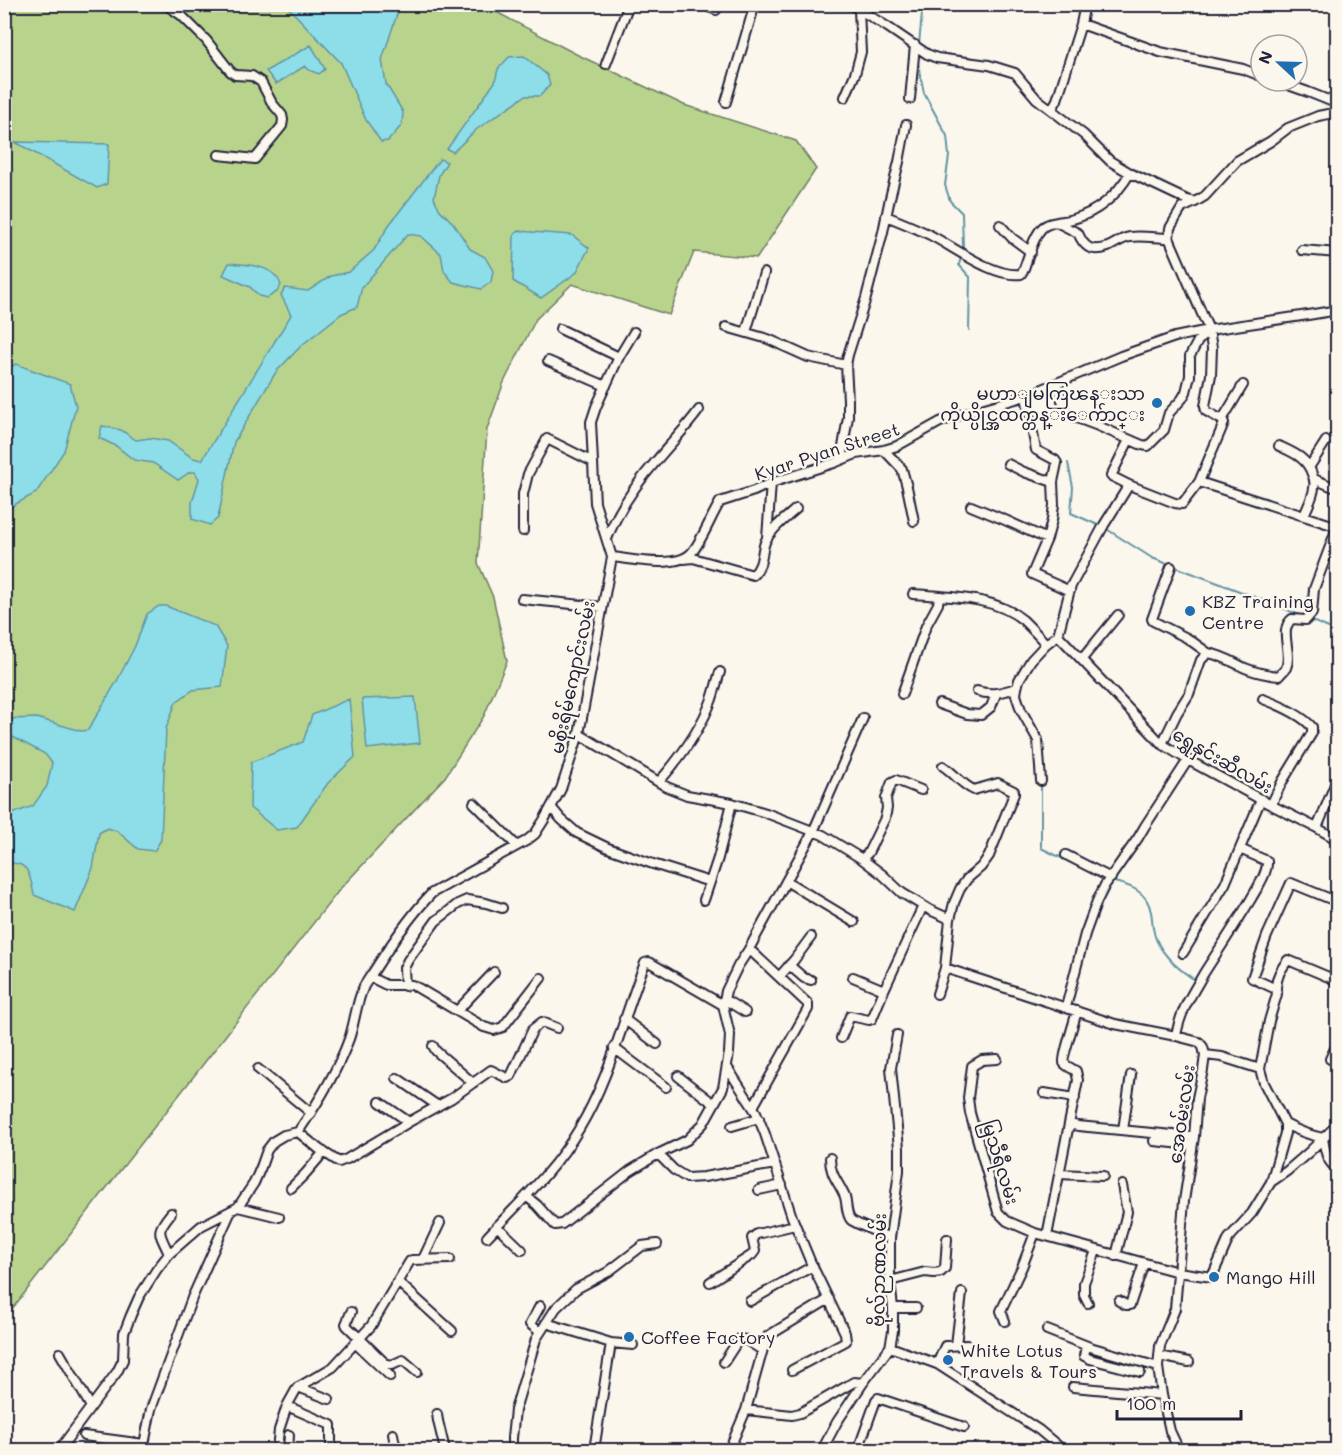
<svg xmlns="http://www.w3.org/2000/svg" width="1342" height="1455" viewBox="0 0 1342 1455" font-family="Mali,'Noto Sans Myanmar',sans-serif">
<rect width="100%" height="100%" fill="#fbf7ec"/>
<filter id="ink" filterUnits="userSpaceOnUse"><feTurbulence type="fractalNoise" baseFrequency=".0167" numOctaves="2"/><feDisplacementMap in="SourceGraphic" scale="12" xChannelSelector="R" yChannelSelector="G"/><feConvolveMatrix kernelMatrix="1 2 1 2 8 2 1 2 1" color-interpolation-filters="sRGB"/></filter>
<g filter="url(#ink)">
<path fill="#b8d48c" stroke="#6d7b64" stroke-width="1.5" d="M5 5H483L576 54 684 105 796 141 816 169 757 258 694 252 669 315 572 284 536 319 504 382 487 429 478 563 493 597 507 661 484 716 445 777 340 889 5 1318Z"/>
<path fill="#8ddee8" stroke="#6293a3" stroke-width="1.5" d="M286 5H400L382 60 386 84 403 112 402 125 388 141 381 142 366 120 341 63Z
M311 45 325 69 319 74 309 70 305 66 276 84 266 71Z
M524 56 547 75 550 85 540 96H525L477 129 453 152 447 149 495 82 498 69 509 57Z
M15 142 109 144 107 184 97 188Z
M440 159 447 162 439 175 434 198 440 210 454 224 470 249 485 257 493 271 491 282 481 289 453 282 444 271 441 254 421 236 408 234 362 287 357 307 341 314 302 345 276 372 234 442 218 518 210 525 192 519V502L199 479 195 472H190L178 480 153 463 134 460 116 446 99 438 102 426 121 430 136 440 150 438 168 441 193 458 202 460 291 315 281 295 285 288 308 291 331 276 349 272 374 250 389 225Z
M518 231 572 235 589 248 576 273 541 298 513 281 514 235Z
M229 263C247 265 274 264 281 285L277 292 267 298 259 296 250 287 223 275Z
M16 364 70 384 76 406 64 451 36 493 5 510V370Z
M159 606H166L215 626 227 646 222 687 193 690 176 702 166 729 161 840 154 851 138 849 117 831 107 828 99 833 93 868 75 912 34 895C30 876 29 859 5 864V819L12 814 33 806 47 786 52 763 45 754 7 734 6 726 12 719 37 718 81 731 88 730 117 681 135 646 147 614Z
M415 697 420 743 367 749 362 699Z
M349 699 355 757 328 783 297 827 277 830 250 808 251 762 303 742 312 715Z"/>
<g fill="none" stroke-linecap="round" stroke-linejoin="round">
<path stroke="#6293a3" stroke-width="2" d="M919 44 923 4
M917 58 924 93 947 136 949 156 945 185 950 201 962 213 963 248
M961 257 959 265 970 277 969 330
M1068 463 1073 487 1071 513 1100 526
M1105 528 1152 558 1263 600 1302 616
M1310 620 1338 632
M1041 784V848L1105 879
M1110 881C1129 885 1147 890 1151 912 1153 922 1152 930 1156 939 1164 958 1181 971 1198 982"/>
<defs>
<path id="minor" d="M165 4 181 15 206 40 230 71 235 75 252 76 261 82 272 103 282 115 283 120 282 126 255 159 219 155
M701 4 716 10
M850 4 886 26 927 54 937 58 989 65 1015 73 1036 98 1084 135 1110 161 1130 173 1187 200 1195 202 1205 196 1237 161 1271 141 1288 128 1318 116 1338 112
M1081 24 1160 52 1243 69 1261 76
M606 64 629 4
M1277 81 1308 92 1338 104
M845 97 855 74 861 52 859 10
M910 99 915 45
M726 102 755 4
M1052 109 1057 100 1081 24 1085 4
M886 216C901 222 916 228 930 235 954 247 994 278 1021 274L1023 271C1028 259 1033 237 1042 228 1049 221 1063 222 1073 219 1098 212 1117 195 1130 173
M1058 223 1078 233C1084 247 1091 253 1108 247 1115 244 1122 238 1130 237 1141 235 1157 238 1169 238
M1000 225 1012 238 1031 252
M1302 250 1338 253
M726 327 768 339 808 357 846 365
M560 329 619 357
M746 332 764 273
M548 361 606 386
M1057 383 1066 414 1098 426 1142 445 1148 446 1164 430 1169 413 1182 399 1186 392 1190 376V356L1198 341 1208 331
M1026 396 1036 450 1055 460 1057 463 1053 482 1054 505 1052 520 1047 539 1032 574 1070 591
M1222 420 1243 385
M1279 446C1294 453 1307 458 1312 474 1314 478 1315 483 1314 488 1313 498 1307 507 1304 516
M884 450 902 469 907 487 914 521
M841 459 848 417V400L846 365 848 355 866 298 883 232 890 198 899 162 906 125
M1008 464 1024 472 1053 482
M1310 466 1326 441
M1314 479 1338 489
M1199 482 1338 527
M1129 485 1111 476 1129 440
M971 506 1005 520 1047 539
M523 531V494L528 474 547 439 593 462
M767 538 771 483
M607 539C618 510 636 484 657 460 671 443 686 428 699 410
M612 557C632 559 679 570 693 551 703 538 711 517 720 502L754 491 771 483 834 463 856 454 884 450 897 446 940 422 957 416 1026 396 1121 356 1175 337 1209 330 1308 315 1338 310
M684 559 693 558 753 575C765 563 760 552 766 540 773 527 786 518 796 509
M1171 567 1152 619 1153 621 1187 638 1208 653
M913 594C949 597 994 596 1023 620 1031 628 1039 636 1046 644
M522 599 602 607
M1058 635 1162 744 1188 760 1271 805 1317 828 1338 840
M1082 659 1118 615
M977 691C993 696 1001 692 1017 688
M902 694 926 626 938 604 939 596
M1263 699C1279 705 1301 714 1312 727V733L1282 782 1271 805
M939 704 967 714 981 715 991 707 996 694
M579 734 667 787 687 795 732 803 766 813 823 835 862 859 883 875 902 893 930 910 950 919
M1162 744 1177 713 1189 694 1201 660 1208 653C1221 655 1233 662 1245 668 1255 672 1268 675 1279 676 1281 673 1284 671 1286 668 1293 653 1278 630 1292 619L1306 620 1312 613 1314 589 1338 525
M1041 781 1038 740 1021 710 1016 695 1017 688 1019 680 1031 660 1046 644 1058 635 1071 586 1104 525 1129 485 1175 503 1182 504 1199 482 1224 423 1222 420 1206 411 1205 406 1211 375 1212 348 1209 330 1169 238 1170 228 1182 208 1195 202
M659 782C680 758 701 729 712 699 715 690 717 681 720 672
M474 803 517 846
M551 807 561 819 577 833 608 848 653 864 710 882
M1317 828 1338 777
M1066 855 1111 878
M862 859 868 853 885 818 887 808 886 798 892 782 896 780 921 790
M786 881 854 922
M704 900 718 858 732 803
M749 949 808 1004V1009L753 1107
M1183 953 1225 884 1261 799
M789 965 804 978 811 980
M945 968 1115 1024 1176 1036 1199 1042 1203 1047 1205 1055 1203 1070 1197 1098 1194 1137 1184 1201 1175 1309 1160 1346 1158 1367 1162 1395 1170 1431 1179 1450
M370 977 386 985H412L418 988 484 1027 494 1030 503 1027 541 978
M779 977 794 960 811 937
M853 977 884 990
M405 986 404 968 408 960 436 921 458 904 467 900 486 903 502 908
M1276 989C1276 977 1281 969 1288 960L1338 981
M937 994 945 968 950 919 954 903 960 889 967 879 981 867 989 856 1014 794V791L998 783 974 790C962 785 954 773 943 766
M724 999 745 1012
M1066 1007 1085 934 1097 901 1105 885 1138 838 1145 826 1188 760
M457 1011 494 972
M1077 1011C1075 1019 1062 1059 1064 1063 1066 1066 1073 1069 1076 1071L1078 1080 1069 1124 1078 1126 1194 1137
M624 1019 657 1044
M1176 1036C1180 1011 1192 994 1204 973 1220 948 1236 924 1251 899 1257 888 1268 873 1267 861L1240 849
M841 1038 850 1016 869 1020 872 1019 884 990 923 906
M1338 1042 1330 1059 1338 1063
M433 1046 436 1051 473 1083
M614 1048 666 1087
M1205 1055 1222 1057 1260 1069
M997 1059 982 1060 972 1066 968 1098 970 1113 998 1212 1007 1221 1035 1233 1178 1272 1212 1277 1229 1238 1252 1213 1271 1182 1287 1171 1309 1152 1338 1124
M727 1067 756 1112 765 1134 792 1217 811 1263 845 1333 846 1341 792 1370
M258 1069 311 1113
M678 1076 714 1104
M397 1078 438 1106
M1044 1093 1075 1098
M380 1102 409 1122
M1285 1124C1298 1131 1309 1135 1323 1138 1325 1150 1326 1162 1338 1169
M732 1126 759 1118
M1123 1130 1131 1075
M298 1132 319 1149 339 1162 347 1159 409 1122 452 1098 491 1070 507 1078 511 1076 533 1029 542 1022 557 1028
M1154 1141 1192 1145
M658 1154 674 1170 687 1178 704 1177 775 1164
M830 1158C830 1176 839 1182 845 1197 847 1204 846 1215 851 1220 854 1223 884 1235 890 1238
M1059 1174 1103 1176
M1271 1182 1285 1133V1124L1264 1083 1260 1069 1269 1021 1277 994 1276 989 1252 978 1267 936 1291 883 1338 902
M291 1188 305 1174 324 1152
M759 1190 782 1185
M526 1196 537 1205 555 1225 562 1224 630 1171 658 1154 687 1140 703 1124 723 1088 729 1053 730 1035 723 1005 726 991 738 966 749 949 813 832 863 718
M238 1207 279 1217
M497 1226 522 1250
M1047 1236 1069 1124
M487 1237C519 1203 555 1170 579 1129 610 1078 623 1018 645 963L649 962 723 1005
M169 1254C159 1231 155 1233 171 1213
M1116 1256 1127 1212 1122 1185
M423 1259 440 1223
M890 1281 925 1272 934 1273 941 1272 945 1268 947 1239
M398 1282 452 1331
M710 1282 752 1255 755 1251 752 1238 757 1234 795 1225
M750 1301 813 1266
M1119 1301 1126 1305H1130L1144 1263
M1088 1303 1084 1295V1283L1096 1251
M540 1306 530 1324 540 1332
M893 1308H916
M351 1312 346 1324 347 1326 385 1363 392 1365 403 1360 417 1372
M1005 1321 1001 1311 1022 1267 1035 1233
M546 1323 611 1343 633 1345
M1047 1330 1090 1347 1158 1367
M355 1343 390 1376
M956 1345 962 1293
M1086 1346 1084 1356 1090 1359 1140 1372
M890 1347 937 1364 1039 1430 1063 1450
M60 1353 91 1407
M1159 1356 1189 1362
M724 1362 739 1339 746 1340 762 1350
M937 1364 945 1346 967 1345
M298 1387 329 1399
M1073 1387 1162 1395
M287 1406 331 1425V1450
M746 1410 792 1415 800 1413 854 1382 863 1383
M437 1414 438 1421 445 1450
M393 1434 396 1450
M84 1436 144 1444
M860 1446 874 1450
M59 1450 117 1372 123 1360 124 1333 131 1315 139 1297 157 1269 169 1254 201 1226 238 1207 254 1183 261 1167 267 1150 274 1141 284 1135 298 1132C318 1103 337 1072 349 1039 355 1022 356 1003 364 986 369 978 374 971 379 963 395 938 411 915 432 893L526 841 535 834 544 820 561 789 579 734 612 557 595 503 591 422 596 407 619 357 634 332
M143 1450 151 1409 192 1298 231 1211
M277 1450 279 1430 287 1406 297 1388 333 1367 371 1326 410 1261 412 1260 450 1259
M288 1450 289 1435
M512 1450V1438L515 1410 536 1339 556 1308 576 1289 608 1272 642 1246 657 1244
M594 1450 611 1343
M729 1450 746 1410 763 1349 768 1336 829 1299
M822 1450 837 1422 863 1383 890 1347 893 1331V1308L890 1281V1238L899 1171V1148L891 1068 897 1035
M858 1450 876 1400 878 1398 964 1427"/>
</defs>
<use href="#minor" stroke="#22223b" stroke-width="12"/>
<use href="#minor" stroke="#fbf7ec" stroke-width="8"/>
</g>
</g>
<g fill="#1f6fb2" stroke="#fbf7ec" stroke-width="2">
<circle cx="1157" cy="403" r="6"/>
<circle cx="1190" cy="611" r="6"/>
<circle cx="1214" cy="1277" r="6"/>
<circle cx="629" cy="1337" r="6"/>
<circle cx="948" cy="1360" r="6"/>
</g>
<g text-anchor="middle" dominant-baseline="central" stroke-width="5" stroke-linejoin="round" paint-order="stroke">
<g font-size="18" fill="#22223b" stroke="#fbf7ec" text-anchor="start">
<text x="1145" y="393" text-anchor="end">မဟာျမကြၽန္းသာ<tspan x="1145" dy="21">ကိုယ္ပိုင္အထက္တန္းေက်ာင္း</tspan></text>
<text x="1202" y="601">KBZ Training<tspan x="1202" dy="21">Centre</tspan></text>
<text x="1226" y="1277">Mango Hill</text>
<text x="641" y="1337">Coffee Factory</text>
<text x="960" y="1350">White Lotus<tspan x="960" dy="21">Travels &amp; Tours</tspan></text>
</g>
<g font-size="18" fill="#22223b" stroke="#fbf7ec">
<text transform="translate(827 451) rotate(-18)">Kyar Pyan Street</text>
<text transform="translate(572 677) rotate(-78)">မစိုးရိမ်ကျောင်းလမ်း</text>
<text transform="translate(1223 760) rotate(30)">ရွှေနှင်းဆီလမ်း</text>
<text transform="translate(1181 1114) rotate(-82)">အေဝမ်းလမ်း</text>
<text transform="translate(1001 1162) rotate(73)">မြသီရီလမ်း</text>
<text transform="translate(878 1270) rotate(-89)">ဗိုလ်ဉာဏလမ်း</text>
</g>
</g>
<rect width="1342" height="1455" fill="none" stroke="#fbf7ec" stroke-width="24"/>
<rect x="12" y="12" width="1318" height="1431" fill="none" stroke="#22223b" stroke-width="2" filter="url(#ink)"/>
<g transform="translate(1279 63) rotate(292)"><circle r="28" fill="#fbf7ec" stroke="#a4a2a5" stroke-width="1.5"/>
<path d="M0-4.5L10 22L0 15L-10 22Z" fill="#1f6fb2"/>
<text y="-9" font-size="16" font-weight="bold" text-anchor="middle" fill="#22223b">N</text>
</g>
<path d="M1117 1410v9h124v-9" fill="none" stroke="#22223b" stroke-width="3"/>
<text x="1126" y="1410" font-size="18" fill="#22223b" stroke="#fbf7ec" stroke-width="4.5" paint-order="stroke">100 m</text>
</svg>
